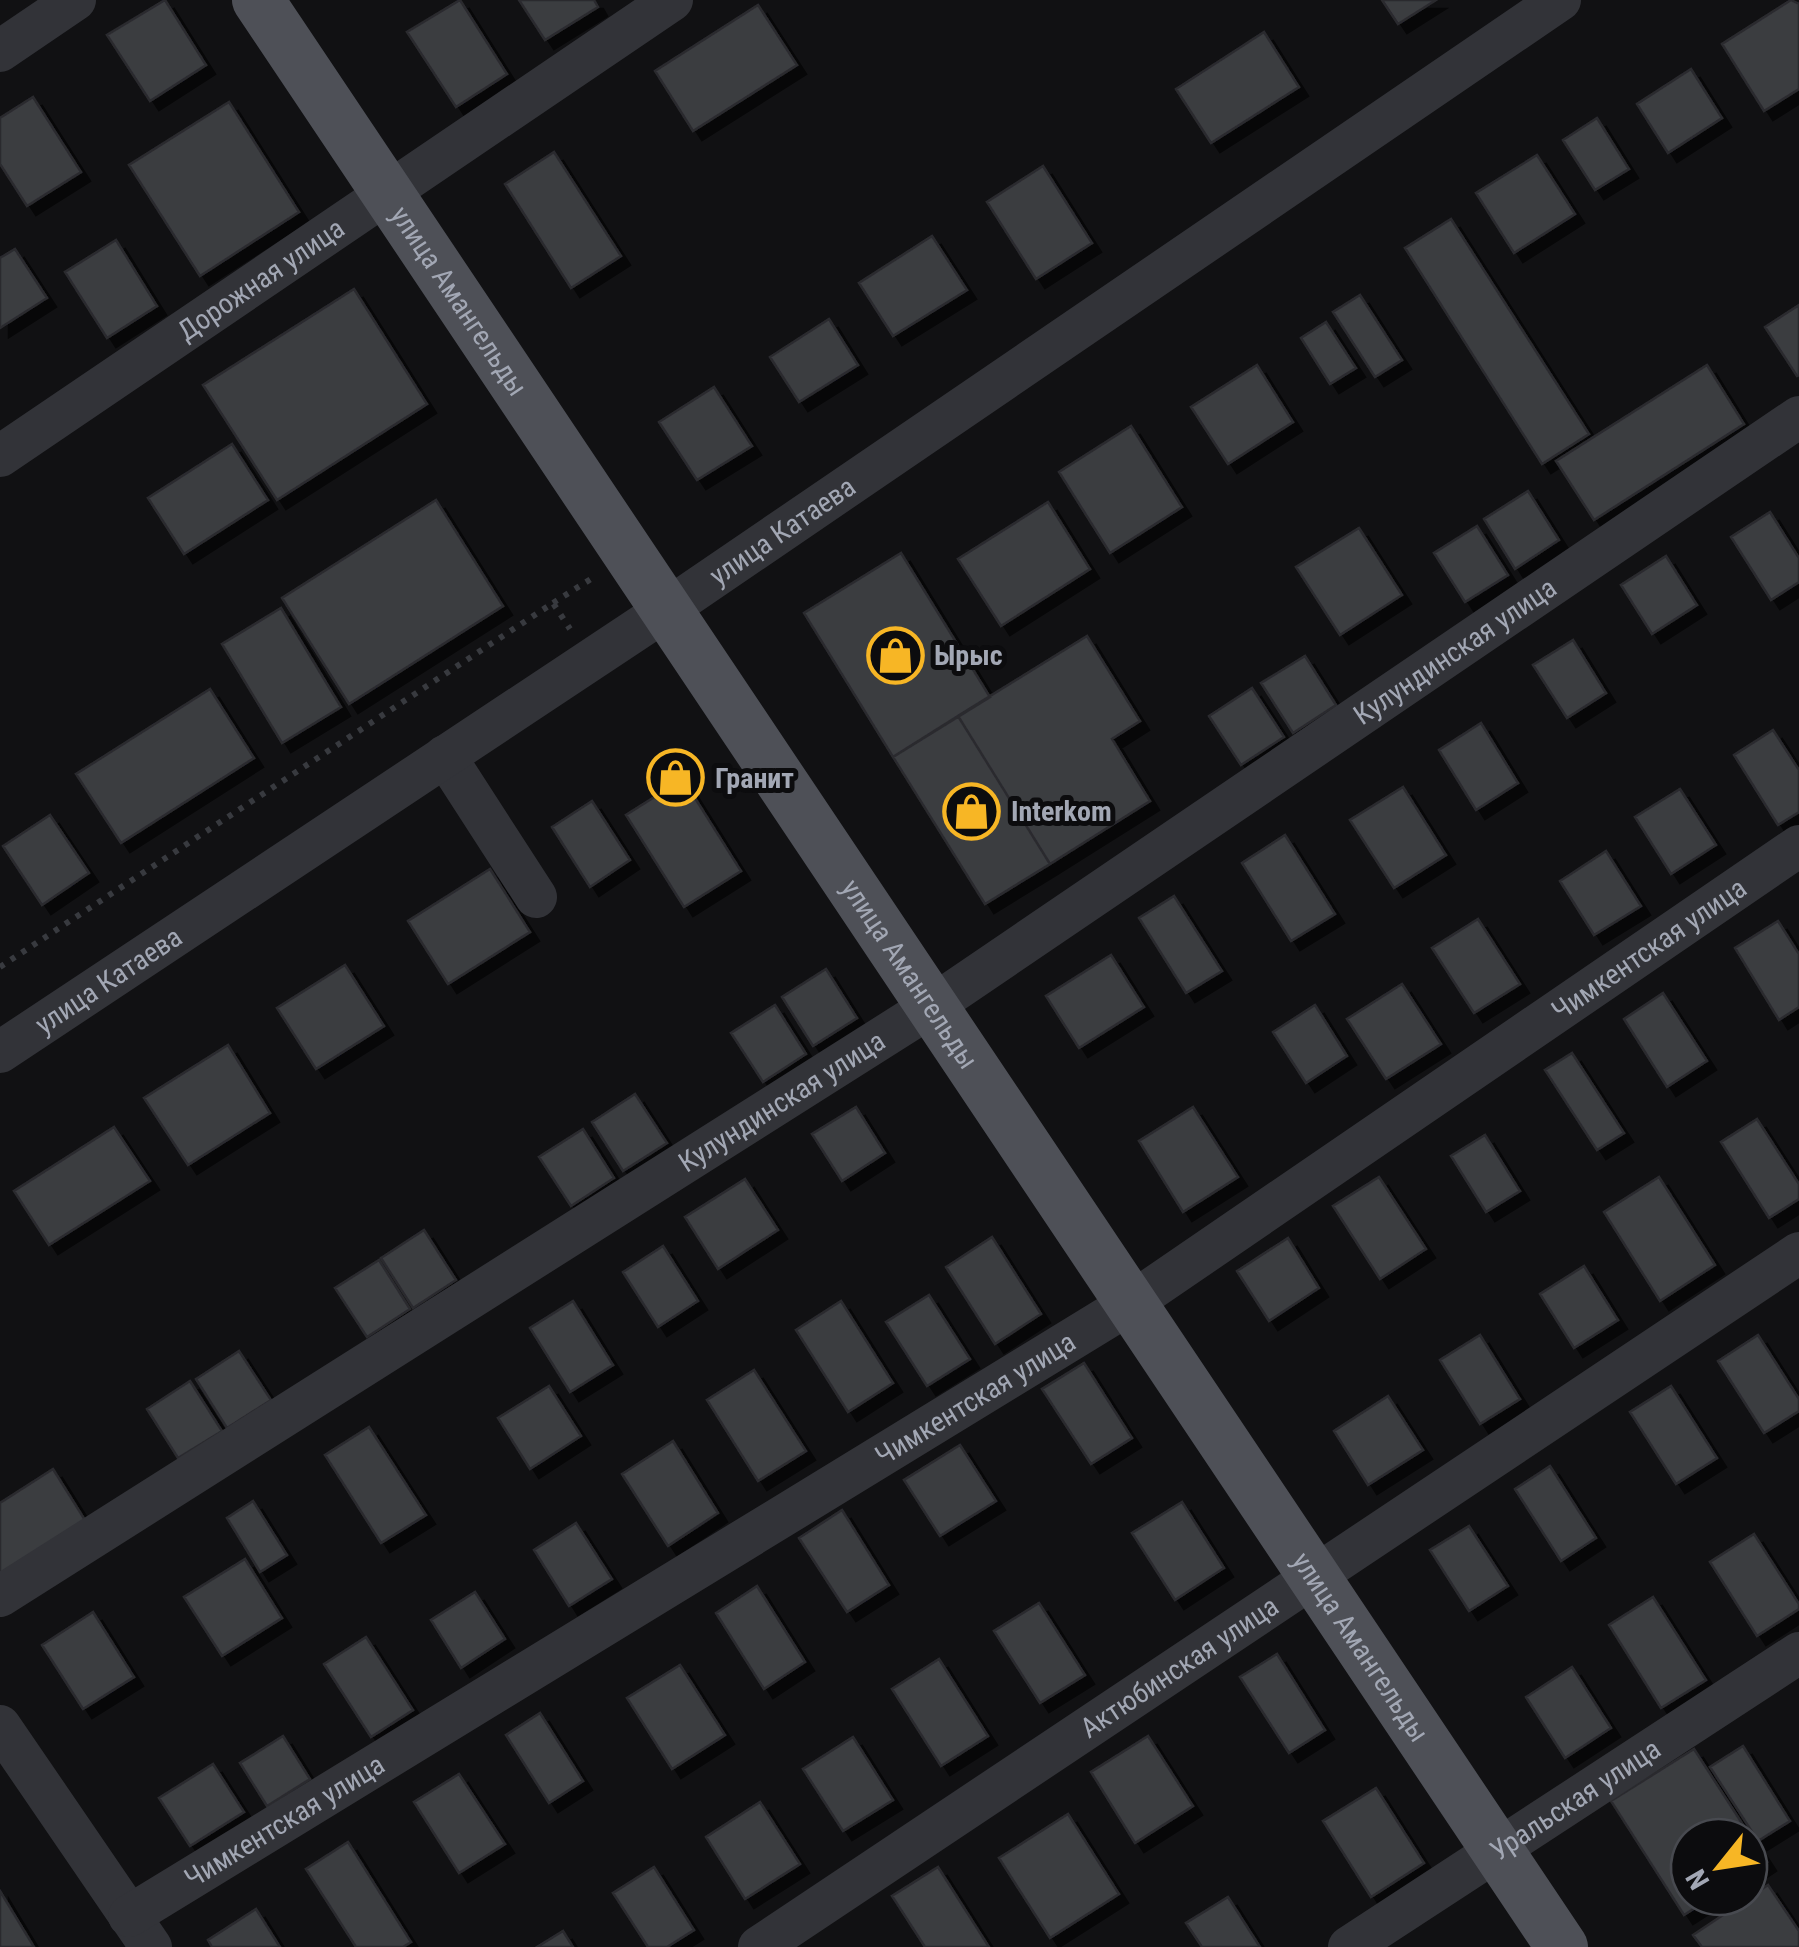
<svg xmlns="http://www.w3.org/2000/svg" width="1799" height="1947" viewBox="0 0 1799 1947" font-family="'Roboto Condensed',sans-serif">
<defs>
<filter id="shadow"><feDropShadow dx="9" dy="9" stdDeviation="0" flood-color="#0009"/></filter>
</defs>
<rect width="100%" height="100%" fill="#111113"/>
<path fill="#3b3c40" stroke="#2b2b2f" stroke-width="2.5" filter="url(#shadow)" d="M165 0 206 65 150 101 107 35Z
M460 0 507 74 456 107 407 32Z
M519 0H594L598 7 545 40Z
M1382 0H1436L1398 24Z
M1791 0 1799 4V89L1764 111 1722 44Z
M758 5 797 65 693 131 655 71Z
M1264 32 1299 87 1211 143 1176 89Z
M1691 69 1722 118 1668 153 1637 104Z
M33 97 81 172 27 206 0 164V118Z
M229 102 299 212 200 276 129 165Z
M1597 118 1629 169 1595 190 1563 140Z
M554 152 621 256 571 288 505 184Z
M1537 155 1575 214 1514 253 1476 193Z
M1043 166 1092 243 1036 279 987 202Z
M1451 219 1589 434 1542 464 1405 248Z
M932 236 967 290 893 336 859 283Z
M116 240 157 306 107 338 65 272Z
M15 249 47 298 0 328V258Z
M354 289 427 404 277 500 203 385Z
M1360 295 1402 360 1375 377 1333 312Z
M1799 305V375L1797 376 1765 327Z
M829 319 858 365 799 402 770 357Z
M1326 322 1356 368 1330 384 1301 338Z
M1257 365 1293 422 1228 464 1191 407Z
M1707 365 1744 424 1594 520 1556 461Z
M714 387 752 446 697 480 659 422Z
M1131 426 1182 507 1110 553 1059 472Z
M232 444 268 500 184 554 148 498Z
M1528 491 1559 540 1515 569 1484 519Z
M436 500 503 606 349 704 282 598Z
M1048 502 1090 569 1001 626 958 559Z
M1770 512 1799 558V582L1771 600 1731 537Z
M1477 526 1508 575 1465 602 1434 553Z
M1359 528 1402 595 1340 635 1296 567Z
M901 553 990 697 893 757 804 613Z
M1666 556 1697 605 1652 634 1621 585Z
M281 608 341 707 282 743 222 644Z
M1087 636 1140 721 1112 739 1150 801 1050 864 958 716Z
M1573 640 1606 693 1567 718 1533 665Z
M1305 656 1336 705 1293 733 1261 683Z
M1252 688 1284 737 1241 765 1209 716Z
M210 689 254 758 121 843 76 774Z
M958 716 1050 864 985 904 893 757Z
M1481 723 1518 783 1476 810 1439 750Z
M1773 730 1799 770V812L1778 825 1734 755Z
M683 779 741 871 684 907 626 815Z
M1403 787 1446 855 1394 888 1350 820Z
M1680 789 1716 845 1671 874 1635 817Z
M592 801 630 860 590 887 552 827Z
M50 815 89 873 42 905 3 846Z
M1285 835 1335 914 1291 941 1242 863Z
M1606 851 1641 906 1594 935 1560 881Z
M490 869 530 932 448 984 408 921Z
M1174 896 1222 971 1186 993 1139 918Z
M1478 919 1520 984 1474 1013 1432 948Z
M1778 921 1799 954V1007L1779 1020 1735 948Z
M1111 955 1144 1007 1079 1048 1046 996Z
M345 965 384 1026 316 1069 277 1008Z
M826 969 857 1018 813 1046 782 997Z
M1402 984 1441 1044 1386 1079 1347 1019Z
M1663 993 1707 1061 1667 1087 1624 1019Z
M775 1005 806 1054 763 1082 731 1033Z
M1315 1005 1347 1056 1306 1083 1273 1032Z
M228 1045 270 1113 188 1165 144 1098Z
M1572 1053 1624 1133 1597 1150 1545 1070Z
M635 1094 667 1143 623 1171 592 1122Z
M856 1107 885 1153 842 1181 812 1134Z
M1193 1107 1238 1177 1183 1212 1139 1141Z
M1757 1119 1799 1184V1199L1769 1218 1721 1142Z
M114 1127 150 1181 49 1245 14 1191Z
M583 1129 614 1178 571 1206 539 1157Z
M1485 1135 1520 1191 1486 1212 1451 1156Z
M1379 1177 1426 1249 1380 1279 1333 1206Z
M1659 1177 1715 1265 1660 1301 1604 1212Z
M745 1179 778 1230 718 1269 685 1217Z
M424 1230 456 1280 413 1308 381 1258Z
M992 1237 1041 1314 995 1344 946 1267Z
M1288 1238 1319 1288 1269 1321 1237 1271Z
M663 1246 698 1301 658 1327 623 1272Z
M379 1260 410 1309 367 1337 335 1288Z
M1584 1266 1618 1320 1574 1348 1540 1294Z
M929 1295 970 1359 927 1386 886 1322Z
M573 1301 613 1365 570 1392 530 1328Z
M841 1301 893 1383 848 1412 796 1330Z
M1480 1335 1520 1399 1480 1424 1440 1360Z
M1758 1335 1799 1399V1411L1764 1433 1718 1361Z
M239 1351 271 1400 227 1428 196 1379Z
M1084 1363 1132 1438 1091 1464 1042 1389Z
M754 1370 806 1451 758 1481 707 1400Z
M190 1381 222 1431 178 1458 147 1409Z
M549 1386 581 1436 530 1469 498 1418Z
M1671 1386 1717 1458 1676 1484 1630 1412Z
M1388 1396 1423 1450 1368 1485 1334 1431Z
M369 1427 426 1515 381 1543 325 1455Z
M673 1441 718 1513 668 1546 622 1474Z
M960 1445 996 1501 940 1536 904 1480Z
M1550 1466 1596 1538 1561 1561 1515 1489Z
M53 1469 85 1520 0 1574V1503Z
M253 1501 287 1555 260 1572 227 1518Z
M1182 1502 1224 1568 1175 1600 1132 1533Z
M842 1510 889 1585 847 1612 799 1538Z
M576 1523 612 1579 569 1606 534 1550Z
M1469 1526 1508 1586 1469 1611 1430 1550Z
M1754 1534 1799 1604V1609L1757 1636 1710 1562Z
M245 1559 282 1618 222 1656 184 1597Z
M757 1586 805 1662 764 1689 716 1613Z
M475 1592 505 1639 461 1668 431 1620Z
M1653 1597 1706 1680 1661 1708 1609 1625Z
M1039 1603 1085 1675 1040 1703 994 1631Z
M93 1612 134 1677 83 1709 42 1645Z
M366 1637 413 1710 371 1737 324 1664Z
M1277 1654 1325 1730 1289 1753 1240 1677Z
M939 1659 988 1736 941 1766 892 1689Z
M680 1665 725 1735 672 1769 627 1698Z
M1572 1667 1611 1728 1565 1758 1526 1697Z
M540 1713 583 1781 549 1803 506 1735Z
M283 1736 310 1779 267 1806 240 1763Z
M1148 1736 1193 1806 1135 1843 1091 1772Z
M853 1737 893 1800 843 1831 803 1769Z
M1743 1746 1790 1821 1758 1841 1710 1767Z
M1694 1749 1767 1862 1749 1874V1837H1689V1897H1712L1684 1915 1611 1801Z
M213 1764 244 1812 190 1846 159 1798Z
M459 1774 505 1844 459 1873 414 1802Z
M1376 1788 1424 1863 1371 1897 1323 1821Z
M760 1802 800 1864 745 1899 706 1837Z
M1068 1814 1119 1894 1050 1938 999 1858Z
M348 1842 411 1942 403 1947H356L306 1869Z
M654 1867 694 1930 667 1947H648L613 1893Z
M938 1867 989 1947H925L892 1896Z
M1768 1885 1799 1931V1947H1702L1693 1935Z
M0 1891 34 1947H0Z
M1228 1897 1260 1947H1202L1186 1923Z
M256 1909 280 1947H212L208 1940Z
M563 1931 573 1947H537Z"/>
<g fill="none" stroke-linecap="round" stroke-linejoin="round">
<path stroke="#383a3f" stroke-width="6" stroke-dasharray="5 8" stroke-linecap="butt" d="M553 603 594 577
M0 967 553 603 570 629"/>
<g stroke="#323338" stroke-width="42">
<path d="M0 51 75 0"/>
<path id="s1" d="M0 456 672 0"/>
<path d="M445 756 536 897"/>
<path id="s2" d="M0 1052 666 610 1560 0"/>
<path id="s3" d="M0 1596 932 1006 1799 417"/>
<path d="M0 1726 151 1947"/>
<path id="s4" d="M129 1916 1131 1303 1799 846"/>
<path id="s5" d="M759 1947 1799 1253"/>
<path id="s6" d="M1349 1947 1799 1653"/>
</g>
<path stroke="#4e5057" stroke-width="52" id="s7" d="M258 0 1562 1947"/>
</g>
<defs>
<symbol id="shop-ring" viewBox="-11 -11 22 22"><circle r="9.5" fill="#0c0c0e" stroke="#f7b625" stroke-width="1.5"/><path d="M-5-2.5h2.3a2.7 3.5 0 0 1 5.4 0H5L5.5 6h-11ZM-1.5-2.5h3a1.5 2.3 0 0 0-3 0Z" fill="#f7b625"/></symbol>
</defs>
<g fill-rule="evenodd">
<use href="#shop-ring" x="864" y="624" width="63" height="63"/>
<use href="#shop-ring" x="644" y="746" width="63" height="63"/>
<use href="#shop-ring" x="940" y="780" width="63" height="63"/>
</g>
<g text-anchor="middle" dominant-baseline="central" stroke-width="10" stroke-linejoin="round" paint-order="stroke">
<g font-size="28" fill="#a2a7b4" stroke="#0c0c0e">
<text stroke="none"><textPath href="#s1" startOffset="315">Дорожная улица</textPath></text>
<text stroke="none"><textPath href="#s7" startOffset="362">улица Амангельды</textPath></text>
<text stroke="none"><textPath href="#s2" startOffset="940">улица Катаева</textPath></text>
<text stroke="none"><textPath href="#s3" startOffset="1735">Кулундинская улица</textPath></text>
<text stroke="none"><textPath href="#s4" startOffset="1802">Чимкентская улица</textPath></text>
<text stroke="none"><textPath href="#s7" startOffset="1172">улица Амангельды</textPath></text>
<text stroke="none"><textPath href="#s2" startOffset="130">улица Катаева</textPath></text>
<text stroke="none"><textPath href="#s3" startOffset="925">Кулундинская улица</textPath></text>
<text stroke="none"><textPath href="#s4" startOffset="992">Чимкентская улица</textPath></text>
<text stroke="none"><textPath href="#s7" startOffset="1982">улица Амангельды</textPath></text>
<text stroke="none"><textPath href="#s5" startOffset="505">Актюбинская улица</textPath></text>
<text stroke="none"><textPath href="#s6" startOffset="270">Уральская улица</textPath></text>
<text stroke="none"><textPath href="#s4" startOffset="182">Чимкентская улица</textPath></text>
</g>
<g font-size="28" font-weight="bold" fill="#a2a7b4" stroke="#0c0c0e" text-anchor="start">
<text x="934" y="655">Ырыс</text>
<text x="715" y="778">Гранит</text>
<text x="1011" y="811">Interkom</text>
</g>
</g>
<g transform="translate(1719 1867) rotate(240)"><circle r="48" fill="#0c0c0e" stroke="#484a50" stroke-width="2.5"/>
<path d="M0-8L18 38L0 25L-18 38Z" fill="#f7b625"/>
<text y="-15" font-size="28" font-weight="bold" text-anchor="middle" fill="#a2a7b4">N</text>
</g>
</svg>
